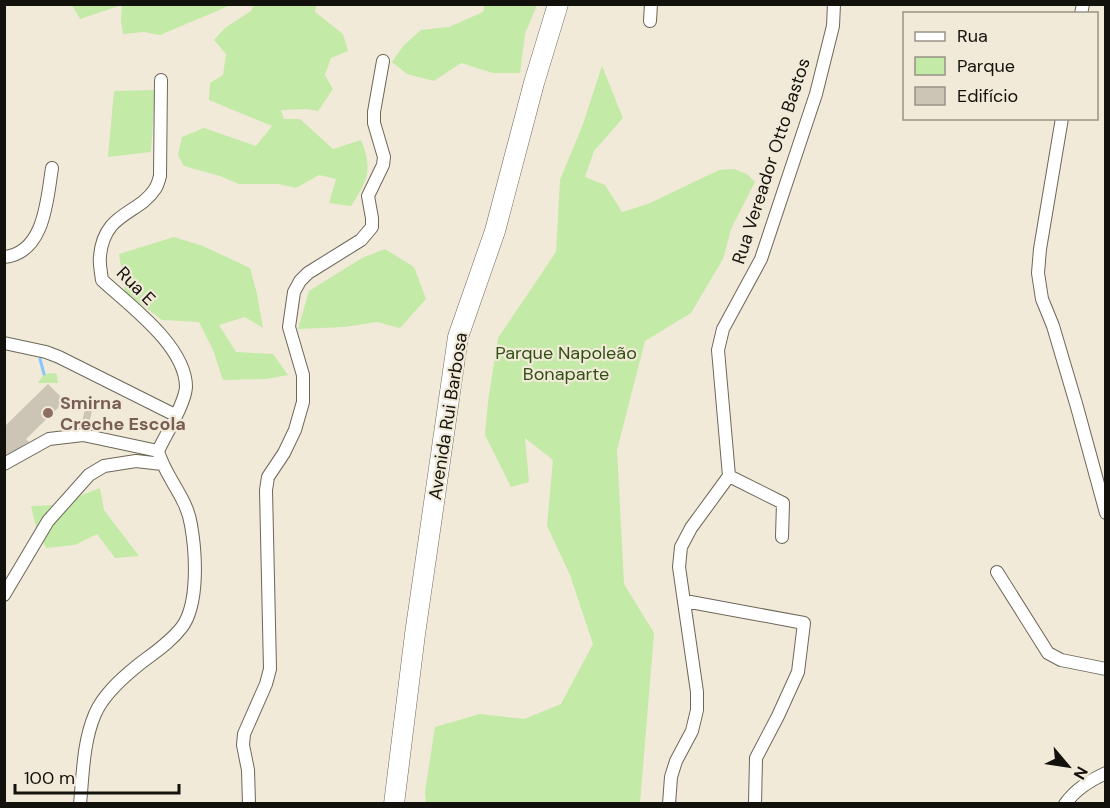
<svg xmlns="http://www.w3.org/2000/svg" width="1110" height="808" viewBox="0 0 1110 808" font-family="'DM Sans',sans-serif">
<rect width="100%" height="100%" fill="#f1ead9"/>
<path fill="#c3eaa6" d="M485 4 537 5 525 34 520 73H493L461 63 434 81 407 74 392 62 404 45 421 30 449 27 483 12Z
M72 5H122L80 19Z
M122 5V4L231 5 160 35 144 32 123 34 121 22Z
M254 5H316L315 12 343 34 348 51 331 58 325 75 333 89 318 111 307 109 281 110 284 119H300L333 149 361 140C373 170 368 180 351 206L329 203 336 179 319 175 296 188 279 184H239L220 176 184 166 178 155 182 137 204 128 256 146 272 126 209 100 210 83 223 75 226 54 214 40 225 28 251 11Z
M602 66 623 118 594 151 585 177 605 185 622 212 648 204 719 170 734 169 747 174 755 182 731 229 723 259 691 313 645 341 617 450 624 584 654 633 640 803H426L425 792 435 727 480 714 524 719 561 704 593 644 570 575 547 526 553 460 525 438 529 482 511 487 485 435 488 401 498 338 556 252 560 180 583 124Z
M155 90 151 152 108 157 114 91Z
M174 237 203 246 250 268 257 294 263 328 245 317 219 325 236 352 273 354 288 375 266 379 223 380 213 350 199 322 162 320 125 292 119 254Z
M385 249 414 267 426 299 400 328 377 322 344 327 298 329 309 291 362 258Z
M55 373 57 375 58 383H38L44 374Z
M100 488 104 510 139 556 115 558 97 534 75 545 46 548 36 527 31 506 56 505Z"/>
<g fill="none" stroke-linecap="round" stroke-linejoin="round">
<path stroke="#88c7fd" stroke-width="3" d="M40 359 44 374"/>
</g>
<path fill="#ccc5b5" d="M48 384 65 401 26 439 29 442 6 456 5 426Z
M87 400 94 402 89 424 82 422Z"/>
<g fill="none" stroke-linecap="round" stroke-linejoin="round">
<defs>
<path id="street" d="M1081 14 1083 4
M650 21 651 4
M1062 118 1040 249 1038 273 1042 299 1053 326 1077 407 1106 513
M4 257C45 253 47 199 52 168
M4 343 46 352 59 357 175 415
M158 451C166 434 185 404 186 387 186 346 129 305 102 280 101 272 99 263 100 256 104 212 138 215 155 189 157 186 159 180 160 176L161 80
M4 464 49 439 83 435 158 451
M729 476 783 503 782 537
M997 572 1048 653 1061 660 1106 669
M4 595 48 521 89 475 104 466 136 461 162 464
M685 601 804 623 798 672 778 716 756 758 755 804
M80 804C83 774 83 742 95 714 103 695 121 679 137 666 152 654 170 643 182 627 199 604 196 553 191 525 187 497 165 477 158 451
M249 804 248 770 243 745 244 734 266 684 270 669 266 490 268 477 284 453 295 430 303 402V375L289 327 294 292 300 281 308 273 361 240 372 227V218L368 196 383 165 384 157 374 123V112L383 61
M669 804 671 777 676 761 692 731 697 710V692L679 567 681 547 691 528 729 476 718 350 723 329 761 259 816 94 833 26 834 4
M1065 804C1076 789 1089 781 1106 773"/>
<path id="primary" d="M394 804 415 634 458 337 495 231 534 83 558 4"/>
</defs>
<use href="#street" stroke="#6d6758" stroke-width="14"/>
<use href="#primary" stroke="#6d6758" stroke-width="21"/>
<use href="#street" stroke="#fff" stroke-width="12"/>
<use href="#primary" stroke="#fff" stroke-width="20"/>
</g>
<circle fill="#8d6e63" stroke="#f1ead9" stroke-width="2" cx="48" cy="413" r="6"/>
<g text-anchor="middle" dominant-baseline="central" stroke-width="4.5" stroke-linejoin="round" paint-order="stroke">
<g font-size="18" fill="#13110b" stroke="#f1ead9">
<text transform="translate(771 161) rotate(-72)">Rua Vereador Otto Bastos</text>
<text transform="translate(136 286) rotate(45)">Rua E</text>
<text transform="translate(448 416) rotate(-81)">Avenida Rui Barbosa</text>
</g>
<g font-size="18" fill="#325014" stroke="#f1ead9">
<text x="566" y="353">Parque Napoleão<tspan x="566" dy="21">Bonaparte</tspan></text>
</g>
<g font-size="18" font-weight="bold" fill="#785e54" stroke="#f1ead9" text-anchor="start">
<text x="60" y="403">Smirna<tspan x="60" dy="21">Creche Escola</tspan></text>
</g>
</g>
<rect width="1110" height="808" fill="none" stroke="#13110b" stroke-width="12"/>
<rect x="903" y="12" width="195" height="108" fill="#f1ead9" stroke="#989387" stroke-width="1.5"/>
<rect x="915" y="32" width="30" height="9" fill="#ffffff" stroke="#989387" stroke-width="1.5"/>
<text x="957" y="42" font-size="18" fill="#13110b">Rua</text>
<rect x="915" y="57" width="30" height="18" fill="#c3eaa6" stroke="#989387" stroke-width="1.5"/>
<text x="957" y="72" font-size="18" fill="#13110b">Parque</text>
<rect x="915" y="87" width="30" height="18" fill="#ccc5b5" stroke="#989387" stroke-width="1.5"/>
<text x="957" y="102" font-size="18" fill="#13110b">Edifício</text>
<g transform="translate(1068 766) rotate(119)" stroke="#f1ead9" stroke-width="4.5" paint-order="stroke">
<path d="M0-4.5L10 22L0 15L-10 22Z" fill="#13110b"/>
<text y="-9" font-size="16" font-weight="bold" text-anchor="middle" fill="#13110b">N</text>
</g>
<path d="M15 784v9h164v-9" fill="none" stroke="#13110b" stroke-width="3"/>
<text x="24" y="784" font-size="18" fill="#13110b" stroke="#f1ead9" stroke-width="4.5" paint-order="stroke">100 m</text>
</svg>
